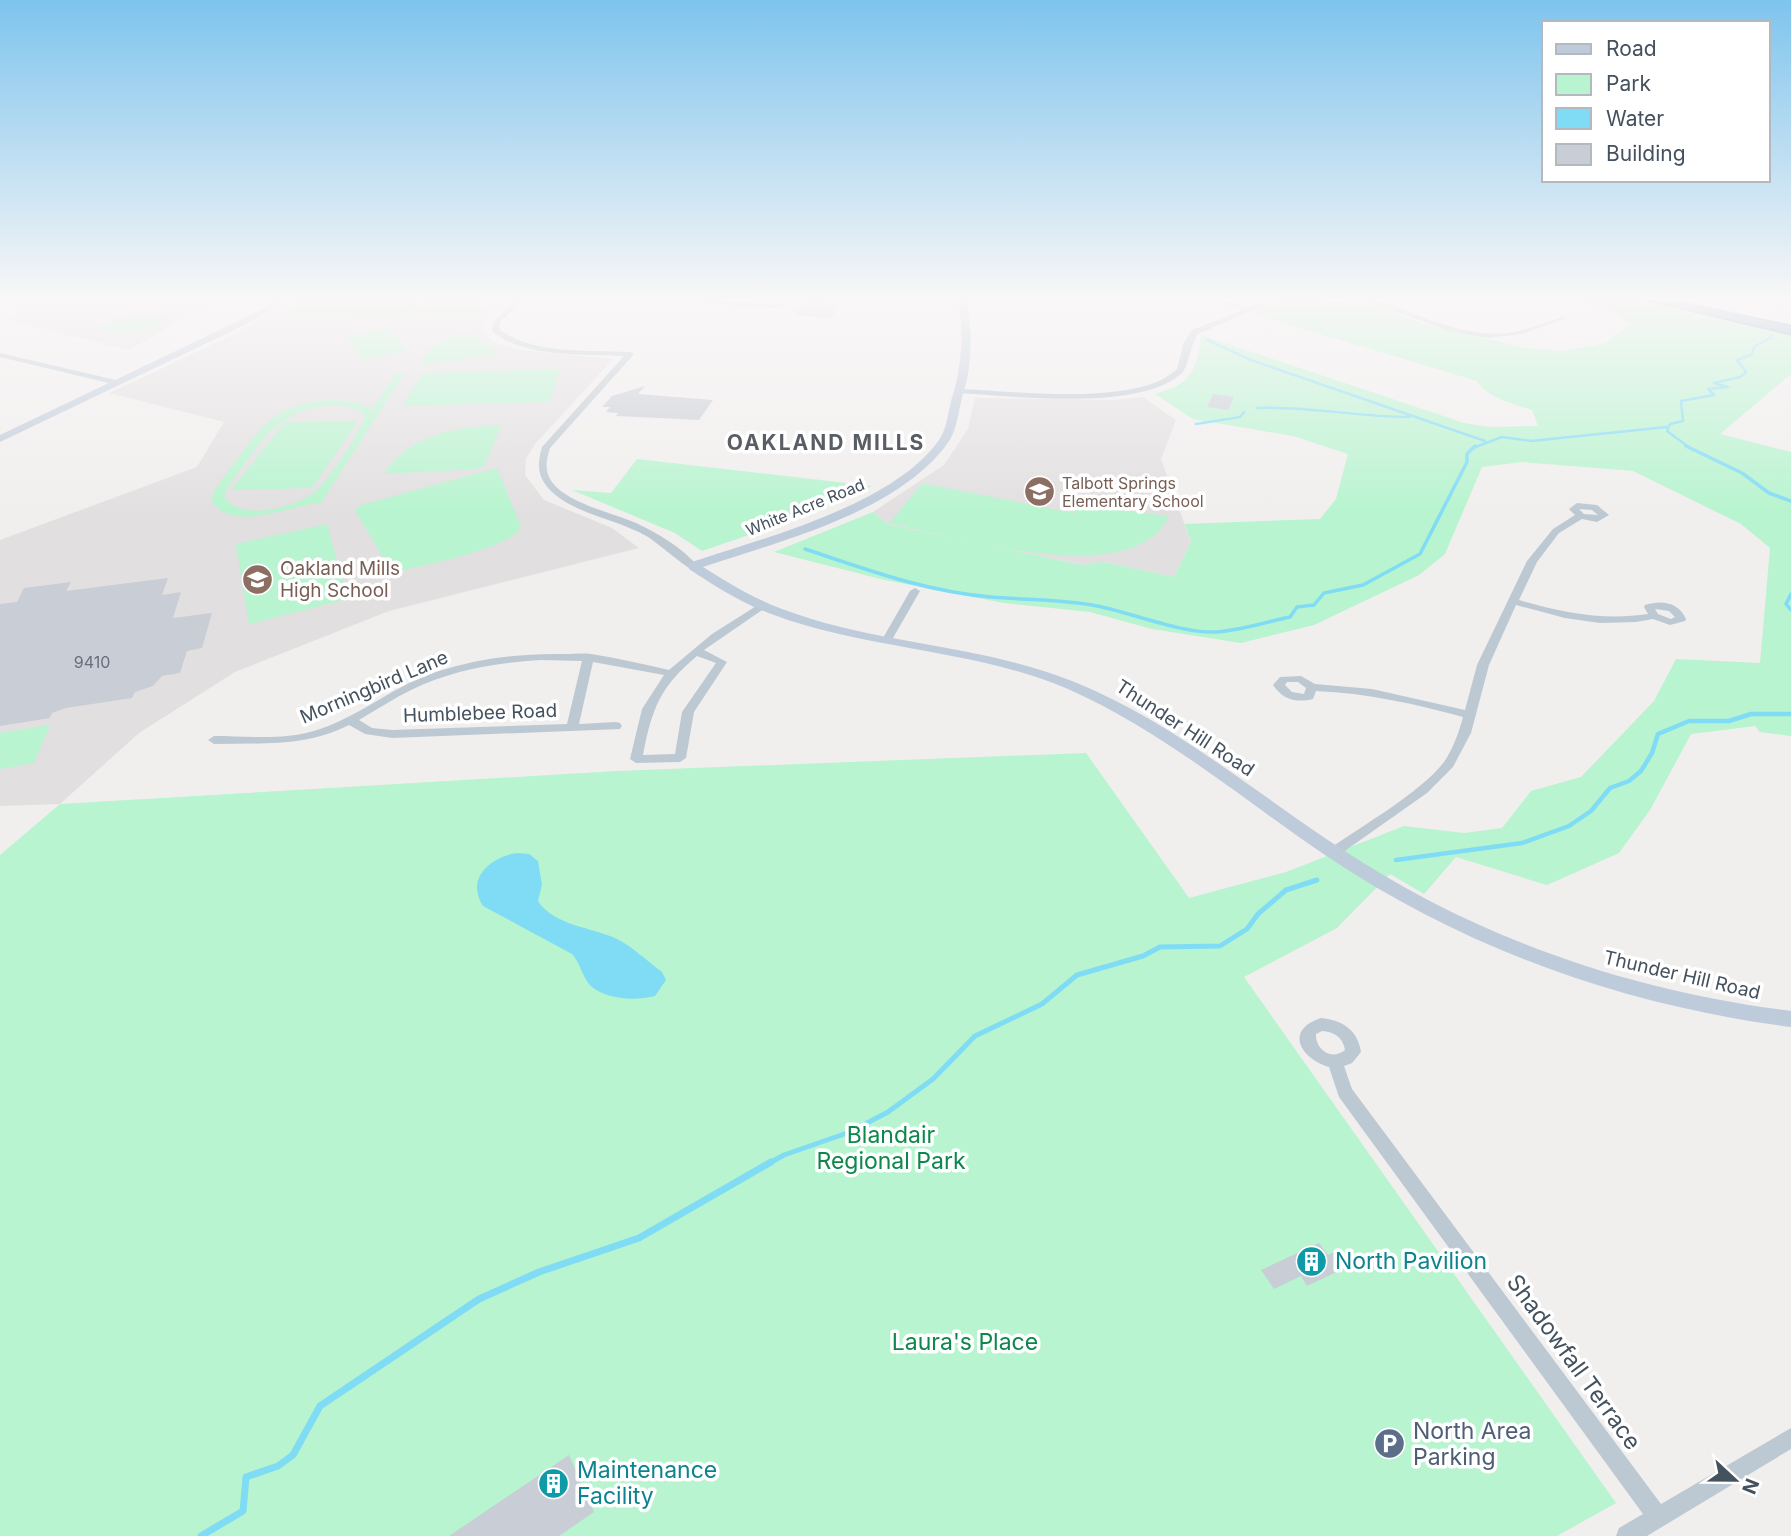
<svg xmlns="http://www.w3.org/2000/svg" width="1791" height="1536" viewBox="0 0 1791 1536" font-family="Inter,sans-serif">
<rect width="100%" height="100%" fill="#f1eeee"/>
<path fill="#e2dfe0" d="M33 300H217L129 350 8 320Z
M292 300H508L483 323V332L493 342 521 350 613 359 535 444 526 459 525 475 544 500 612 528 639 548 389 611 235 672 139 733 60 804 0 806V540L197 467 224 422 109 393 233 335Z
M1143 397 1176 420 1161 459 1191 542 1174 577 1103 562 1083 565 887 524 873 512 944 465 968 429 975 398 1115 400Z"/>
<path fill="#b7f4cf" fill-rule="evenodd" d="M302 300H421L403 318 283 316Z
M426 300H477L483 308 480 314 413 312Z
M1286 300 1366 303 1422 323 1525 348 1565 351 1606 343 1630 324 1614 312 1579 300H1632L1791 335V374L1720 434 1791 452V736L1760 732 1755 726 1691 734 1650 810 1619 853 1547 885 1456 857 1424 894 1390 874 1337 928 1244 977 1616 1503 1557 1536H0V855L60 804 617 771 1086 753 1189 898 1286 872 1404 826 1464 833 1502 828 1531 791 1581 777 1654 701 1676 659 1760 663 1770 548 1741 524 1633 471 1522 462 1482 467 1445 554 1419 575 1314 625 1241 643 1152 629 1090 612 1004 603 885 580 774 552 873 512 887 524 1082 565 1103 562 1174 577 1191 542 1185 524 1320 519 1336 499 1348 454 1293 436 1193 419 1155 394C1191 384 1197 371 1201 335L1464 423 1490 427 1538 426 1532 410C1515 404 1487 398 1477 381L1250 313Z
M143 315 173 316C140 334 132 337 95 330L117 319Z
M389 328 406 351 362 360 346 337Z
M471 333 499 354 422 365C423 344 454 337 471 333Z
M560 369 549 402 403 406 422 373Z
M395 374H404L321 503C292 504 232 535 211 500L215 489C232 467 249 440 269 421 292 400 344 393 372 409ZM324 406H346L362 412 364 417C362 431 327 481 316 491 296 507 242 523 224 497L227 488C257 450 272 413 324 406Z
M358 421 312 488 231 490 285 422Z
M501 425 485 465 477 469 384 474C409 434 457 427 501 425Z
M637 459 872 486 802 517 795 514 785 517 781 524 702 551 675 533 572 490 611 493Z
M497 468 521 527C511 549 418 566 392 573L355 510 361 505Z
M922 483 1073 513 1074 508 1083 505 1169 516C1133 593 953 536 890 523Z
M327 524 348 599 249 624 236 544Z
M50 725 34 763 0 769V733Z"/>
<path fill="#80dcf5" d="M517 853 529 854 538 861 542 885 538 901C554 926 592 927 617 939 633 947 647 961 662 972L666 980 655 996C636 1001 603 1000 589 984 582 975 580 963 572 954L483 906C465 878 491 857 517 853Z"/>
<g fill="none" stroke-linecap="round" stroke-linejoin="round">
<path stroke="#80dcf5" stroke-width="2.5" d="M1783 306 1785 300
M1207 340 1251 360 1485 441
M1257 408C1308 406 1358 417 1409 417
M1196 424 1240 417 1244 412
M1473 448 1502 437 1531 441 1667 427
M1690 448 1667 431 1670 424 1683 421 1681 401 1714 395 1708 389 1728 387 1714 383 1740 377 1746 372 1737 360 1751 355 1755 346 1771 338V335"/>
<path stroke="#80dcf5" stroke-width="3.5" d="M1686 446 1742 473 1769 493 1791 501
M805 549C865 569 927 592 991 597 1025 600 1058 599 1092 605 1128 611 1181 634 1217 632 1241 630 1266 622 1290 617L1297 607 1314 605 1324 593 1363 585 1420 554 1467 462V454L1475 446
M1791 594 1786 604 1791 610"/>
<path stroke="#80dcf5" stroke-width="4.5" d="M1396 860 1522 843 1569 826 1591 811 1610 788 1629 781 1641 771 1652 753 1658 734 1689 721H1729L1751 714H1791"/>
<path stroke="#80dcf5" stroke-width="5" d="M768 1164 784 1155 850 1132 888 1112 933 1079 975 1036 1042 1004 1077 975 1143 956 1160 947 1220 946 1247 929 1258 914 1286 890 1317 880"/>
<path stroke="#80dcf5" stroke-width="7" d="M201 1536 243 1511 246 1477 278 1466 293 1455 320 1406 479 1299 539 1272 639 1238 771 1162"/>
</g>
<path fill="#c9cdd5" d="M826 300 824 302 840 303 831 318 795 315 804 301Z
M645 386 638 394 713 400 699 420 616 416 618 413 606 412 610 407H602L612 396Z
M1213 394 1234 397 1228 410 1207 407Z
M168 578 162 595 181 592 173 618 212 613 202 648 187 651 180 673 162 676 153 686 135 692 132 698 66 708 52 713 50 718 0 726V604L17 602 24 588 71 582 66 591Z
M1319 1243 1328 1255 1336 1251 1347 1267 1307 1286 1301 1276 1274 1289 1261 1270Z
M569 1455 594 1512 559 1536H449Z"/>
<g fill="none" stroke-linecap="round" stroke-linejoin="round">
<defs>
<path id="highway" d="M1647 300H1667L1791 326V334Z"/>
</defs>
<use href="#highway" stroke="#6b8baf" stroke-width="3"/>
<path fill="#bdc9d2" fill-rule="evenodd" d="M517 300H523L499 323 500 330C535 355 588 350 630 352L634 354 550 448C547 458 544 468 550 479 564 503 611 512 636 523 658 533 682 548 698 566L696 568C695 568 693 569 691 569 687 568 656 542 648 537 618 519 576 515 551 491 537 477 537 465 542 447L624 356C585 354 523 358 492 331L493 322Z
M703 300 779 305 784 300H790L781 309 701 303V301Z
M1215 300C1227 299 1237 307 1249 307 1258 307 1266 299 1276 300L1198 334C1190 345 1189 366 1182 373 1140 412 1013 396 958 393L954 391 958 389C1014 391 1108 403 1159 381 1166 378 1172 373 1177 369L1184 342 1192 330 1243 310Z
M1362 300C1380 298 1401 309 1419 316 1449 327 1482 338 1515 332 1531 329 1546 322 1562 317L1567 318 1521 334 1488 338 1450 331Z
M0 353 120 381 121 383 117 385 0 357Z
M1577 503 1597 505 1609 515 1597 522 1582 519 1559 533 1537 562 1519 600C1561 612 1604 621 1648 614L1644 607 1645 605C1662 600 1678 602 1686 619L1685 621 1670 625 1653 619 1636 622 1600 623 1565 618 1516 605 1489 665 1471 733 1453 767 1427 793 1339 855H1329L1327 852 1329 849C1363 825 1420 793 1444 762 1453 749 1459 732 1463 717 1415 704 1367 693 1316 691L1313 699C1296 703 1283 700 1273 685L1280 677 1301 676 1315 684 1372 689 1465 710 1477 665 1527 561 1553 529 1575 515 1569 509ZM1579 509 1592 510 1598 515 1584 514ZM1655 609 1669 611 1675 617 1671 619 1658 614ZM1287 682H1298L1306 688 1304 694 1292 692 1285 685Z
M915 588 920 591 893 638 892 640H884L883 638 910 591Z
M761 603 765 604V608L704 650 727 662 694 712 686 758 680 762 636 763 630 759 642 709 664 675 593 662 579 724 616 722 620 723 622 726 620 729 392 738 365 734 349 725C306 747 261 743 214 744L208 740 214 736C249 736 286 741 320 729 362 715 396 684 439 671 480 658 522 653 565 654 573 654 583 653 591 654 616 658 643 664 669 670L712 634ZM697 656 716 663 682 712 675 754 643 755C652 708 660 687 697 656ZM540 660 582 661 567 724 392 730 372 728 359 720C376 710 393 699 411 690 452 670 495 663 540 660Z
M1321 1018C1342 1020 1358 1030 1361 1052L1352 1063 1344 1066 1352 1089 1661 1504 1791 1428V1449L1647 1536H1616L1619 1528 1643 1514 1339 1097 1329 1067C1300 1058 1284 1030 1321 1018ZM1322 1031C1334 1032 1343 1037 1345 1050 1332 1061 1315 1050 1316 1034Z"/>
<path fill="#becbda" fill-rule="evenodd" d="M278 300H287L255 320 0 442V435L249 316Z
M958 300H966C973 330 972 366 963 394 958 411 958 429 947 444 896 513 780 541 703 567 728 583 753 598 782 609 877 645 983 644 1077 683 1174 723 1253 791 1340 848 1476 938 1629 991 1791 1011V1027C1626 1006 1467 950 1328 857 1242 799 1163 731 1068 689 974 649 869 650 774 615 743 604 716 587 689 569V563C763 538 892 506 939 440 948 427 948 409 953 394 962 366 964 330 958 300Z"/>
<use href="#highway" fill="#80a0c3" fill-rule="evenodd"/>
</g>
<linearGradient id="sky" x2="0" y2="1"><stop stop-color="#7ec4ed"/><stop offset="0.58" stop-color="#f9f7f7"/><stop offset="1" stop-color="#f9f7f7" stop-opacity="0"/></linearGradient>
<rect width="1791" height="515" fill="url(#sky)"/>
<defs>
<symbol id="school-disc" viewBox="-11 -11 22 22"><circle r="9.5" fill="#8d6e63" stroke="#fff"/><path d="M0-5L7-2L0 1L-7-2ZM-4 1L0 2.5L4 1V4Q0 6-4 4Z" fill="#fff"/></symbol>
<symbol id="building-disc" viewBox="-11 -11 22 22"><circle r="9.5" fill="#0f9aa8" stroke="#fff"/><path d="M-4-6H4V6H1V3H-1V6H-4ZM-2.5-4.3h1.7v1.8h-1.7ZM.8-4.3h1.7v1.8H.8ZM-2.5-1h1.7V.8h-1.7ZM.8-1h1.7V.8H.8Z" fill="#fff"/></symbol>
<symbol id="parking-disc" viewBox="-11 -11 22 22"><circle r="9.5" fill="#5c6f8a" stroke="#fff"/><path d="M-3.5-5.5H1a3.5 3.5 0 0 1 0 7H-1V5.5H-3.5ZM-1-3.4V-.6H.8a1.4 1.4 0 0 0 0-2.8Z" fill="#fff"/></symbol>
</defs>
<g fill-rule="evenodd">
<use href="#school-disc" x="1022" y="474" width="35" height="35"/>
<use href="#school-disc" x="240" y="562" width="35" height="35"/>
<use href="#building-disc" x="1294" y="1244" width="35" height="35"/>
<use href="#parking-disc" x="1372" y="1426" width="35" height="35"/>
<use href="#building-disc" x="536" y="1466" width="35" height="35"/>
</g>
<g text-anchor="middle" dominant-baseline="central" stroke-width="7" stroke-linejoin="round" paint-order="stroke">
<g font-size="16" fill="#785e54" stroke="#fff" text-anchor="start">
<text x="1062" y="483">Talbott Springs<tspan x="1062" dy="18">Elementary School</tspan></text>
</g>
<g font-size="16" fill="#44515e" stroke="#fff">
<text transform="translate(805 507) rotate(-22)">White Acre Road</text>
</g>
<g font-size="16" fill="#65707c">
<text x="92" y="662">9410</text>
</g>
<g font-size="19" fill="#785e54" stroke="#fff" text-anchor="start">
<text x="280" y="568">Oakland Mills<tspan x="280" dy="22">High School</tspan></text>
</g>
<g font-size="19" fill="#44515e" stroke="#fff">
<text transform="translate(374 687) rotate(-23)">Morningbird Lane</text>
<text transform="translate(480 713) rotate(-2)">Humblebee Road</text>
<text transform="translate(1185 728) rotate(33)">Thunder Hill Road</text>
<text transform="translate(1682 975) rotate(13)">Thunder Hill Road</text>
</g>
<g font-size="21" font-weight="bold" letter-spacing="2" fill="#5a5e64" stroke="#fff">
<text x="826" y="442">OAKLAND MILLS</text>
</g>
<g font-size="23" fill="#0d874b" stroke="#fff">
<text x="891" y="1135">Blandair<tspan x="891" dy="26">Regional Park</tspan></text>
<text x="965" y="1342">Laura's Place</text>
</g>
<g font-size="23" fill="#0d838f" stroke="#fff" text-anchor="start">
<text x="1335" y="1261">North Pavilion</text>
<text x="577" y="1470">Maintenance<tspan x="577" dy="26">Facility</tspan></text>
</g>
<g font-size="23" fill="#44515e" stroke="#fff">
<text transform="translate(1574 1362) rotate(54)">Shadowfall Terrace</text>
</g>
<g font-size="23" fill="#4e5e75" stroke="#fff" text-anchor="start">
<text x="1413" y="1431">North Area<tspan x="1413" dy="26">Parking</tspan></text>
</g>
</g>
<rect x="1542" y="21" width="228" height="161" fill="#ffffff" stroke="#b4b9bf" stroke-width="2"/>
<rect x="1556" y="44" width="35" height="10" fill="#becbda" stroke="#b4b9bf" stroke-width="2"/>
<text x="1606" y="56" font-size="21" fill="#44515e">Road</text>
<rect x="1556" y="74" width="35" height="21" fill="#b7f4cf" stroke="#b4b9bf" stroke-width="2"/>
<text x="1606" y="91" font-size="21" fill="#44515e">Park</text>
<rect x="1556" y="108" width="35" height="21" fill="#80dcf5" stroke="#b4b9bf" stroke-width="2"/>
<text x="1606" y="126" font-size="21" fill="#44515e">Water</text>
<rect x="1556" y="144" width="35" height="21" fill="#c9cdd5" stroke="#b4b9bf" stroke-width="2"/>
<text x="1606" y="161" font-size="21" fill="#44515e">Building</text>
<g transform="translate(1735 1480) rotate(112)" stroke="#ffffff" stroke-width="5" paint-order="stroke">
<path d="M0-5L12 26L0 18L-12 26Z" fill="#44515e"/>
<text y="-10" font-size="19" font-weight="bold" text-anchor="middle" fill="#44515e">N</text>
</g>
</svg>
